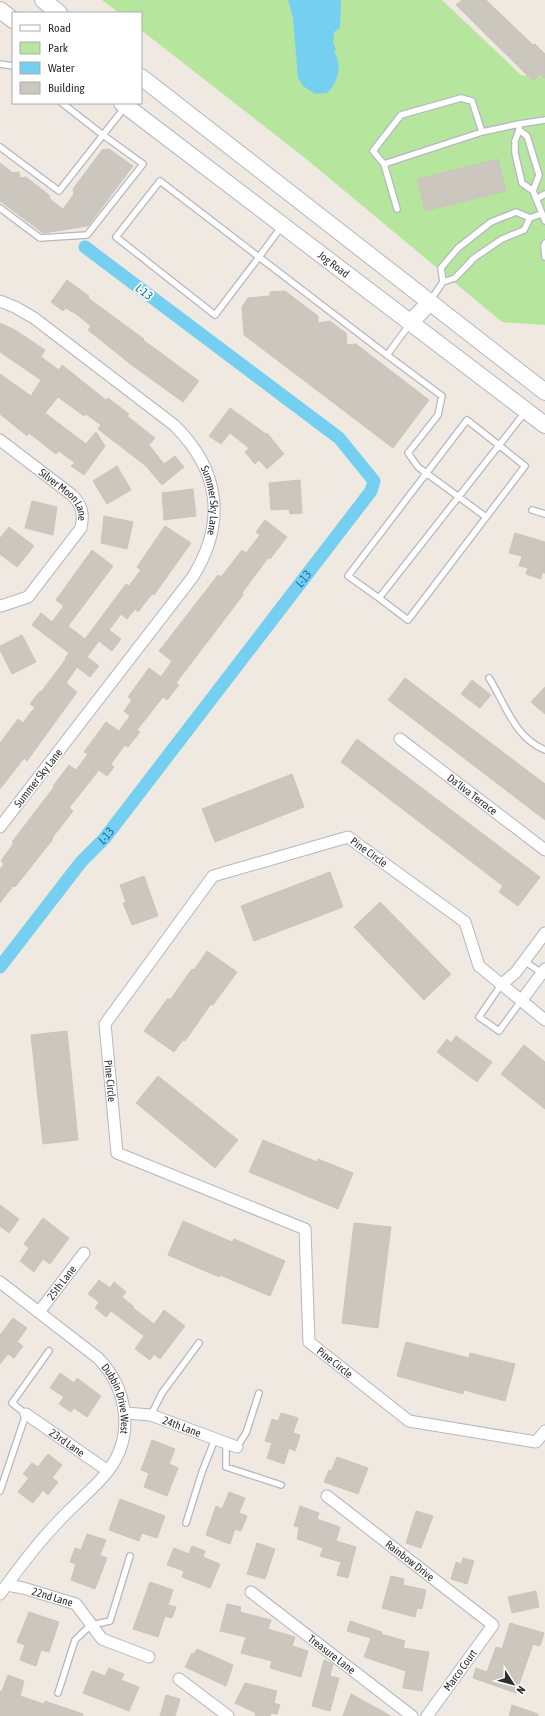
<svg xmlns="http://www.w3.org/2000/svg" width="545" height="1716" viewBox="0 0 545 1716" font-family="'Asap Condensed',sans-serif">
<rect width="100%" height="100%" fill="#efe9e1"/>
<path fill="#b6e59e" d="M102 0H442L521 75 545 77V325L502 322 305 158 141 30V13H119Z"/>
<path fill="#75cff0" d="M288 0H341L340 28 334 32 333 43 336 49 334 52C343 65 338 83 327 93L315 94 303 86 298 78 293 18Z"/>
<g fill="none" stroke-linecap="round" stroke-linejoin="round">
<path stroke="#75cff0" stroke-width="13" id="s1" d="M0 967 81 862 104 839 371 491 374 481 339 438 85 247"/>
</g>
<path fill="#cbc7bf" stroke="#cbc5ba" d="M462 0H486L533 45 535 44 545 54V78L540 75 533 81 456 5Z
M109 149 133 166 88 226 43 233 0 201V163L13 173 19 172 20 178 26 177 49 195 50 199 63 209 74 194 73 189 102 150Z
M498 159 506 191 425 211 417 179Z
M67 280 89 296 88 298 144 339 143 340 199 381 183 402 133 366 88 330 91 326 76 314 66 308 63 311 51 302Z
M285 291 318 316V323L330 321 346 333 347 345 356 344 429 400 393 448 244 335 242 307 248 298 270 296V292Z
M0 323 15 330 45 350 41 357 59 370 62 365 106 400 108 398 129 414 127 416 155 438 149 445 164 464 175 456 184 467 162 485 146 466 98 429 101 425 86 414 84 416 58 397 45 413 86 444 96 432 105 446 84 475 71 466 75 463 59 451 56 454 29 433 27 436 0 414V374L31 396 41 380 0 352Z
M230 408 266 434 267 433 284 454 267 469 259 460 255 464 245 452 249 448 230 433 221 444 209 436Z
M117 466 131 490 107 504 93 481Z
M300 480 302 513 290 514 289 509 271 510 269 483Z
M193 489 196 516 164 520 162 493Z
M32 501 57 507 53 535 25 528Z
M104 516 133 522 127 549 101 543Z
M265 520 287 537 270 559 268 558 242 593 243 595 176 683 179 685 167 700 163 697 137 730 140 732 128 747 125 745 111 764 114 767 107 776 99 770 69 808 73 811 52 838 53 839 15 887 13 886 0 903V869L4 864 1 861 14 843 12 842 54 787 53 786 69 765 76 770 88 754 84 752 106 722 119 731 130 716 124 711 132 700 128 697 149 668 161 677 172 661 159 651 218 575 221 577 242 550 246 553 260 535 256 532Z
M165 526 191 543 154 595 152 594 138 612 135 609 127 619 121 614 109 630 121 639 112 651 99 641 87 657 99 666 90 677 77 667 66 683 77 692 27 761 24 758 0 789V743L18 719 23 723 35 707 30 704 40 691 41 692 66 659 65 658 69 653 32 625 41 613 52 622 64 606 56 600 92 550 113 566 68 626 85 639 126 584 129 586 141 570 137 567Z
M9 527 34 546 17 567 0 554V538Z
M515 533 545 542V573H542L541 579 526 574 528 568 519 566 522 556 509 553Z
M22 635 36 662 12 674 0 650V646Z
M405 678 545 784V820L388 700Z
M472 680 491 695 480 708 461 694Z
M545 687V714L531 702Z
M357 739 540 877 518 906 499 892 503 886 341 762Z
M292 774 304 807 215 842 202 809Z
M330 872 343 907 254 941 241 906Z
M144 876 158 916 132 925 123 903 126 902 120 885Z
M380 902 451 974 424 1000 354 927Z
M207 951 237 972 213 1005 211 1004 185 1041 183 1040 174 1052 144 1031 168 998 170 1000 192 969 194 970Z
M67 1031 78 1140 43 1144 31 1035Z
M456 1036 492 1062 477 1082 437 1052 447 1039 451 1043Z
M524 1045 545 1062V1109L501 1074Z
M158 1076 238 1140 215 1168 136 1103Z
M263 1140 317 1162 318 1159 353 1173 338 1209 249 1172Z
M0 1205 19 1219 9 1233 0 1226Z
M43 1218 69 1238 50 1264 43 1259 34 1272 20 1261 29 1248 24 1244Z
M183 1221 232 1242 234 1239 285 1261 270 1296 220 1275 219 1277 168 1255Z
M354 1223 391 1227 378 1328 342 1323Z
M99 1280 110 1288 114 1282 126 1292 122 1297 134 1307 133 1308 154 1324 164 1310 185 1326 160 1359 154 1354 150 1360 135 1349 144 1336 111 1311 106 1317 95 1308 99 1302 88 1294Z
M13 1318 27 1328 17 1342 23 1346 14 1358 8 1354 0 1364V1335Z
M406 1342 469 1358 470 1353 515 1364 505 1401 464 1390 463 1394 397 1376Z
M60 1373 74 1383 77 1378 101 1396 87 1417 74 1408 71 1412 59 1404 64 1397 50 1388Z
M281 1413 298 1418 293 1433 300 1435 295 1451 289 1448 284 1464 267 1458 272 1443 265 1441 272 1419 278 1421Z
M152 1440 175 1449 169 1464 178 1468 167 1496 144 1487 149 1473 141 1470Z
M48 1454 62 1465 52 1478 58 1482 48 1495 43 1490 33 1503 18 1492 29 1478 23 1474 32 1463 38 1467Z
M337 1457 368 1468 358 1494 324 1482 329 1470 331 1471Z
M229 1492 245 1498 239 1513 247 1516 241 1531 235 1529 230 1544 206 1535 216 1506 222 1509Z
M120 1499 165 1516 157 1538 142 1533 139 1541 109 1530Z
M300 1506 319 1513 317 1519 340 1527 336 1541 356 1547 348 1578 337 1575 341 1562 320 1556 323 1548 297 1539 299 1527 294 1526Z
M416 1511 433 1516 421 1548 406 1543Z
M87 1534 106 1540 100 1555 107 1558 95 1589 71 1580 76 1564 70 1562 75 1548 81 1550Z
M257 1543 275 1549 265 1579 247 1574Z
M192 1546 205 1551 203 1557 220 1564 210 1588 182 1577 184 1571 167 1565 174 1548 189 1554Z
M463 1558 474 1561 467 1584 451 1579 456 1562 461 1564Z
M391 1576 404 1579 403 1585 426 1590 422 1609 417 1608 415 1617 382 1608Z
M150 1582 173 1590 168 1605 176 1607 172 1618 165 1616 158 1637 133 1629Z
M536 1591 539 1607 512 1613 508 1597Z
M227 1604 241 1607 240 1612 271 1620 268 1629 295 1637 292 1646 308 1651 301 1677 270 1668 272 1661 241 1653 246 1637 220 1631Z
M29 1612 59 1622 49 1652 41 1650 36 1666 20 1660 25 1645 17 1642Z
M350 1621 382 1632 381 1634 405 1641 403 1648 429 1652 422 1691 403 1688 406 1671 364 1657 371 1638 347 1631Z
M510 1623 544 1633 540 1646 533 1644 516 1693 473 1678 476 1668 487 1672 496 1647 502 1649Z
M197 1649 233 1665 226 1686 185 1667 192 1653 194 1654Z
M324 1660 333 1664 330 1676 339 1678 330 1711 312 1706Z
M109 1668 124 1674 121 1680 139 1687 129 1711 83 1693 92 1671 105 1676Z
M8 1675 24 1681 20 1696 44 1704 45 1701 83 1714V1716H0V1691H2Z
M245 1683 277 1691 274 1703 280 1705 277 1714 271 1713 270 1716H255L256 1713 235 1703Z
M351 1694 391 1716H343Z
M166 1695 180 1699 175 1716H160Z
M512 1705 538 1714V1716H509Z"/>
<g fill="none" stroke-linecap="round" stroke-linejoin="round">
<defs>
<path id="lane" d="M0 64 13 66
M62 103 103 135 125 107
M519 124V130L515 141V153L522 183 533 191 545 221
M519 130 527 136 539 175 533 191
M482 132 384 164 373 151 401 115 461 98 472 101 482 132 519 124 545 120
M0 147 59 191 103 135 143 164 87 235 40 238 0 208
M384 164 397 209
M160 181 259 257 215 315 116 237Z
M536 199 545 194
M530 218 541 214
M282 226 259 257 387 355
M545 243 544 246 545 257
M430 301 443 282 455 278 474 258 502 239 524 230 530 218 516 212 491 222 458 248 441 268 443 282
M409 325 387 355 442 396 438 415 408 453 418 467 486 517
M532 510 545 514
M379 598 348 576 467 420 525 466 408 620 379 598C428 536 477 473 526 411
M489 678C506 705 514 737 545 750
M524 961 542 973
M501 985 479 1017 499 1031 521 1001
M151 1415 162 1393 199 1343
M226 1443V1467L281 1485
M237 1447 246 1433 259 1393
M0 1491 26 1414 12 1403 49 1351
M186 1523 202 1472 215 1439
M58 1693 75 1640 91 1625 110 1621 130 1556"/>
<g id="street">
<path id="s2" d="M0 301 15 307 34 318 174 425C220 470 227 523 192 578L0 827"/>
<path id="s3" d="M0 440 72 495C82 505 84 514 81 528L28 597 1 606"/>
<path id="s4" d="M400 739 545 850"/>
<path d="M501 985 516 972 545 933"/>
<path d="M521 1001 545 969"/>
<path id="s5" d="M545 1020 479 966 465 922 348 837 213 876 105 1024 117 1153 305 1229 309 1342 409 1421 536 1442 545 1431"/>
<path id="s6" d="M0 1282 98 1358C128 1389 135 1436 108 1471 94 1489 74 1504 59 1521 37 1543 18 1569 0 1594"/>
<path id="s7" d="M39 1312 84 1253"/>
<path id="s8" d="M125 1413 151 1415 237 1447"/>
<path id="s9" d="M26 1414 108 1471"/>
<path id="s10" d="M327 1496 493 1625 427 1716"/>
<path id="s11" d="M7 1585 23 1588 76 1604 102 1639 149 1657"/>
<path id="s12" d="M251 1592 412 1716"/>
<path d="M179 1679 228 1716"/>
</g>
<g id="secondary">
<path d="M43 0 59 13"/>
<path d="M0 10 13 20"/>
<path d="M141 77 545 392"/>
<path id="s13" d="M122 103 545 425"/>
<path d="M410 323 430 302"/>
</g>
</defs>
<use href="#lane" stroke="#b4b7c1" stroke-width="8"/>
<use href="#street" stroke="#b4b7c1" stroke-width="13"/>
<use href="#secondary" stroke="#b4b7c1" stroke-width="18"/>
<use href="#lane" stroke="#fff" stroke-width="5.5"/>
<use href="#street" stroke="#fff" stroke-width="11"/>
<use href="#secondary" stroke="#fff" stroke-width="16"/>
</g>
<g text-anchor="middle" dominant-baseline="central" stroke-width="3.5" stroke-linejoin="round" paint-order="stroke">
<g font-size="11" fill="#2e2e2e" stroke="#fff">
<text stroke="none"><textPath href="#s13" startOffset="266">Jog Road</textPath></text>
<text stroke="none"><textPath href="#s3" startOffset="85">Silver Moon Lane</textPath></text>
<text stroke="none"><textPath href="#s2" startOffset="301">Summer Sky Lane</textPath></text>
<text transform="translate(38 778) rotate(-52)">Summer Sky Lane</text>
<text stroke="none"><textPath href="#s4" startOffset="91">Da'liva Terrace</textPath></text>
<text transform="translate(369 852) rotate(36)">Pine Circle</text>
<text stroke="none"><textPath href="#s5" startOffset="657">Pine Circle</textPath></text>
<text stroke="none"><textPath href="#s7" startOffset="37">25th Lane</textPath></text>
<text stroke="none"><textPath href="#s5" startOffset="1078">Pine Circle</textPath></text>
<text stroke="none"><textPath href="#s6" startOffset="170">Dubbin Drive West</textPath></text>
<text stroke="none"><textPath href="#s8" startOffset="59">24th Lane</textPath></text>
<text stroke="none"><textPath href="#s9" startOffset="50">23rd Lane</textPath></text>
<text stroke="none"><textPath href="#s10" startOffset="105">Rainbow Drive</textPath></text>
<text stroke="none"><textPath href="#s11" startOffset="47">22nd Lane</textPath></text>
<text stroke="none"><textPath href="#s12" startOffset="102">Treasure Lane</textPath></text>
<text transform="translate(460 1670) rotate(-54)">Marco Court</text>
</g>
<g font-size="12" font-style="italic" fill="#0d6fa3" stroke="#fff">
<text transform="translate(144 292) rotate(37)">L-13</text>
<text stroke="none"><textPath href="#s1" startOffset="493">L-13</textPath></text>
<text stroke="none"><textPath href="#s1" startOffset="169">L-13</textPath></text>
</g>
</g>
<rect x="12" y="12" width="130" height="92" fill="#ffffff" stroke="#ababab"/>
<rect x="20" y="25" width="20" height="6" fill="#ffffff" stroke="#ababab"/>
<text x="48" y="32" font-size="12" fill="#2e2e2e">Road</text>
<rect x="20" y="42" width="20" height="12" fill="#b6e59e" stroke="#ababab"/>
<text x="48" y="52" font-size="12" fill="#2e2e2e">Park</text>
<rect x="20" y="62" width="20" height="12" fill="#75cff0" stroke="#ababab"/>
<text x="48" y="72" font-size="12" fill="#2e2e2e">Water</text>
<rect x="20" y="82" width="20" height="12" fill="#cbc7bf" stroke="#ababab"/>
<text x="48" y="92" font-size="12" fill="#2e2e2e">Building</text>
<g transform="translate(513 1684) rotate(126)" stroke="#ffffff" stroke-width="3" paint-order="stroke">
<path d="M0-3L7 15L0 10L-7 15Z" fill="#2e2e2e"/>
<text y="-6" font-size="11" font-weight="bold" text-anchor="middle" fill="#2e2e2e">N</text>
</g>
</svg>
